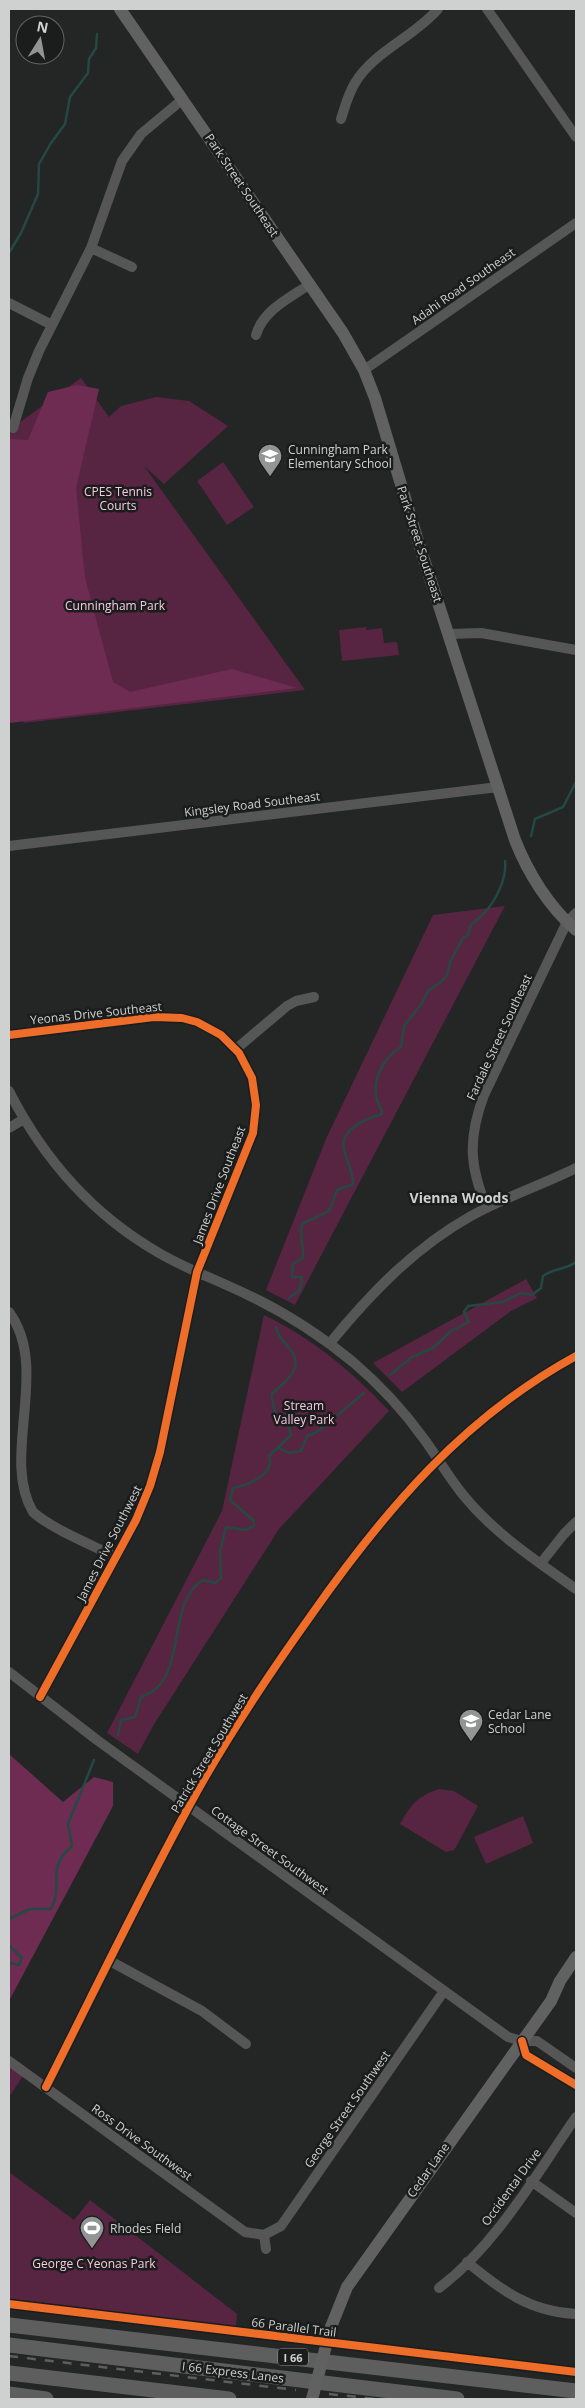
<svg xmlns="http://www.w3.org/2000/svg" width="585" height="2408" viewBox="0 0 585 2408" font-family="'Open Sans',sans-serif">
<rect width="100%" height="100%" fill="#242525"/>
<path fill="#572542" d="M81 378 109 417 121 406 156 397 189 401 228 426 164 484 144 466 305 690 24 723 9 702V430Z
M223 462 254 507 227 525 197 481Z
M366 627V630L382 628 384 643 397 642 399 655 342 661 339 630Z
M505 906 295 1305 266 1290 326 1139 433 915Z
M526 1279 537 1298 511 1311 402 1392 373 1363Z
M264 1315C312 1338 353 1372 389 1411L279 1529 153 1726 138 1754 107 1733 222 1511Z
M439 1789 454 1791 478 1806 456 1847 454 1850 446 1852 400 1824C412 1804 416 1797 439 1789Z
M523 1816 533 1843 486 1864 474 1837Z
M9 2061 25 2073 9 2097Z
M9 2172 74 2220 90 2200 237 2314 236 2327 9 2301Z"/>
<path fill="#6f2c53" d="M77 385 99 389 76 488 85 578 113 682 130 692 232 669 297 688 9 723V439L28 440 48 392Z
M9 1754 63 1802 94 1777 113 1782V1806L9 2001Z"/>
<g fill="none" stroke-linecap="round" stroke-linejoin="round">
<path stroke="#244942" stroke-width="2.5" d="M9 253 21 233 38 194 39 164 51 143 65 124 70 97 88 73 89 59 96 48 97 34
M531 836 535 819 563 807 576 782
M289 1298 300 1290 302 1277H292L293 1264 303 1258C304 1245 299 1238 302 1224 308 1220 328 1214 330 1209 333 1203 334 1196 337 1190L353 1184C353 1171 347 1163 344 1150 339 1129 366 1119 382 1114 382 1108 379 1106 377 1100 371 1080 385 1056 401 1047L404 1026 422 1003 428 991 441 982 447 975 450 962 463 938 468 935C469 922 477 922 484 913 496 901 507 878 505 861
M390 1375 412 1357 433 1348 451 1331 469 1322 464 1312 468 1306 503 1302 521 1293 532 1295 541 1288 543 1276C553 1268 566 1270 576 1262
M279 1448 289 1453 301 1451 307 1436 317 1432 364 1393
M118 1735 121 1720 135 1717 141 1697C191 1680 163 1605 203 1580L215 1583 221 1578 220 1551 226 1527 246 1530 254 1526 253 1520 230 1500 233 1488C248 1485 276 1474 269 1456L291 1435 288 1424C276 1417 272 1408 272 1394 284 1382 307 1368 289 1348 284 1341 277 1336 276 1327
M9 1919 30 1909H51C65 1882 44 1871 72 1846L68 1824 94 1760
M9 1945 22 1958 19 1965 9 1963"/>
<path stroke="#575656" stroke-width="10" d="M487 9 576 137
M341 119C345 107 348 94 355 83 373 52 414 37 438 9
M91 248 132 267
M9 303 52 325
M256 335C263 310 290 298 310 284
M364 370 576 223
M13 428 28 378 39 351 91 248 122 161 141 134 183 99
M449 634 481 633 576 650
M9 846 498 787
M9 1035 154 1017 182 1018 197 1022 221 1035 239 1053 252 1078 256 1105 253 1133 197 1272 160 1452 150 1486 136 1520 40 1697
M236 1049 287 1006 296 1001 314 997
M9 1091C43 1158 93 1215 159 1253 188 1270 220 1281 250 1296 288 1314 321 1336 353 1362 380 1385 404 1411 424 1439 438 1458 449 1478 464 1496 495 1534 537 1561 576 1589
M9 1128 24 1119
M487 1208C469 1166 468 1138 484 1095L567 922 576 913
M9 1312C51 1369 0 1457 33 1512 50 1528 94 1546 116 1557
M330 1343C371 1293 414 1248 471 1216 505 1197 542 1185 576 1168
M541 1563 564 1534 576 1522
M9 1672 97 1740 508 2037 522 2041H537L576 2068
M110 1961 202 2011 246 2044
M522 2041 526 2055 576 2085
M9 2061 245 2232 264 2235 281 2226 444 1991
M46 2087C93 1994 138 1900 188 1808 224 1741 267 1677 312 1614 385 1510 463 1418 576 1356
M531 2181 576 2213
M264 2235 266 2249
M467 2262C501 2290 530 2312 576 2314
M439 2288C497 2244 535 2176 576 2117"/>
<path stroke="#626161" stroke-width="12" d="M120 9 343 333 364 370 375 398 418 541 515 840C528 873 549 907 576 930
M331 2327 347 2287 551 2001 560 1981 576 1957"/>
<path stroke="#5e5e5e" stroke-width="15" d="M9 2325 576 2391
M9 2345 457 2399
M9 2373 229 2399
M9 2394 46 2399"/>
<path stroke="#5e5e5e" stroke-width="2.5" stroke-dasharray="9 9" stroke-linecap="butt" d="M9 2356 296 2390
M311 2392 376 2399"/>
<path stroke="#626161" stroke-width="12" d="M312 2399 331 2327"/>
<defs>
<path id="cycleway" d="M9 1035 154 1017 182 1018 197 1022 221 1035 239 1053 252 1078 256 1105 253 1133 197 1272 160 1452 150 1486 136 1520 40 1697
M522 2041 526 2055 576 2085
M46 2087C93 1994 138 1900 188 1808 224 1741 267 1677 312 1614 385 1510 463 1418 576 1356
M9 2304 576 2372"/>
</defs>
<use href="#cycleway" stroke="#1a1d1c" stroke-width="11"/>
<use href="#cycleway" stroke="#ee6e29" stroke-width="8"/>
</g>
<defs>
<symbol id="school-pin" viewBox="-11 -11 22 30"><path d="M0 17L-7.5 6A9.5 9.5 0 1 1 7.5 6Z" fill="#939595" stroke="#1a1d1c"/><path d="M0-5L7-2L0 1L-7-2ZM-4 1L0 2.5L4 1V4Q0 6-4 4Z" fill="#fff"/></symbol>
<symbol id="stadium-pin" viewBox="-11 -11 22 30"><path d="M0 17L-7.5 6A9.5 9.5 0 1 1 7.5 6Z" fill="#939595" stroke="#1a1d1c"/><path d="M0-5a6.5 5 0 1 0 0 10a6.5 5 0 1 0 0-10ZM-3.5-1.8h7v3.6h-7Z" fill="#fff"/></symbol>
</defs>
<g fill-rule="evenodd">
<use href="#school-pin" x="256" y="442" width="28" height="38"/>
<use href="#school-pin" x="457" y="1707" width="28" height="38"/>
<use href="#stadium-pin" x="78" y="2214" width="28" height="38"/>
</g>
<g text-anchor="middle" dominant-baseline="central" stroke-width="5" stroke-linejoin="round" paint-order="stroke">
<rect fill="#1a1d1c" stroke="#999b9b" stroke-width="1" x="278" y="2348.5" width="30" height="17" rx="4"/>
<g font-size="11" font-weight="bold" fill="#cfd1d1">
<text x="293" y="2357">I 66</text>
</g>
<g font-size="12" fill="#cfd1d1" stroke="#1a1d1c">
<text transform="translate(242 185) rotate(56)">Park Street Southeast</text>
<text transform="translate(463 286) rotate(-35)">Adahi Road Southeast</text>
<text transform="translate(420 544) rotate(72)">Park Street Southeast</text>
<text transform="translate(252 804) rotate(-7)">Kingsley Road Southeast</text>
<text transform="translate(96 1013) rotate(-6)">Yeonas Drive Southeast</text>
<text transform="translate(499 1037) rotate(-65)">Fardale Street Southeast</text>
<text transform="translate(219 1185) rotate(-69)">James Drive Southeast</text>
<text transform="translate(109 1543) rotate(-63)">James Drive Southwest</text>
<text transform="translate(209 1753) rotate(-59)">Patrick Street Southwest</text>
<text transform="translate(270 1850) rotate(36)">Cottage Street Southwest</text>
<text transform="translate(347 2109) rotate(-55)">George Street Southwest</text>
<text transform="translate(142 2142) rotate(36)">Ross Drive Southwest</text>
<text transform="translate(428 2170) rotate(-55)">Cedar Lane</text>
<text transform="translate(511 2187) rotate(-54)">Occidental Drive</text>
<text transform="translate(294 2327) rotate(7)">66 Parallel Trail</text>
<text transform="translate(233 2372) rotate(7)">I 66 Express Lanes</text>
</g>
<g font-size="12" fill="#cfd1d1" stroke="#1a1d1c" text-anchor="start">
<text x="288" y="449">Cunningham Park<tspan x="288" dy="14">Elementary School</tspan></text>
<text x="488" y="1714">Cedar Lane<tspan x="488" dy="14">School</tspan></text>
<text x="110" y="2228">Rhodes Field</text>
</g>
<g font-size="12" fill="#f8c9e0" stroke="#1a1d1c">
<text x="118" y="491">CPES Tennis<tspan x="118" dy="14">Courts</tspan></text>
<text x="115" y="605">Cunningham Park</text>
<text x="304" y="1405">Stream<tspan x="304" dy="14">Valley Park</tspan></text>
<text x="94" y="2263">George C Yeonas Park</text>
</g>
<g font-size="14" font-weight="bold" fill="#cfd1d1" stroke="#1a1d1c">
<text x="459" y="1197">Vienna Woods</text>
</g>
</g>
<rect width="585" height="2408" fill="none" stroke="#cfd1d1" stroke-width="20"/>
<g transform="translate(40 40) rotate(11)"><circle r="24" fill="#1a1d1c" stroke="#626564"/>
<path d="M0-4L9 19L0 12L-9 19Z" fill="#939595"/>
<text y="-8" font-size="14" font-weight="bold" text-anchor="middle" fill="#cfd1d1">N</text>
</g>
</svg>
